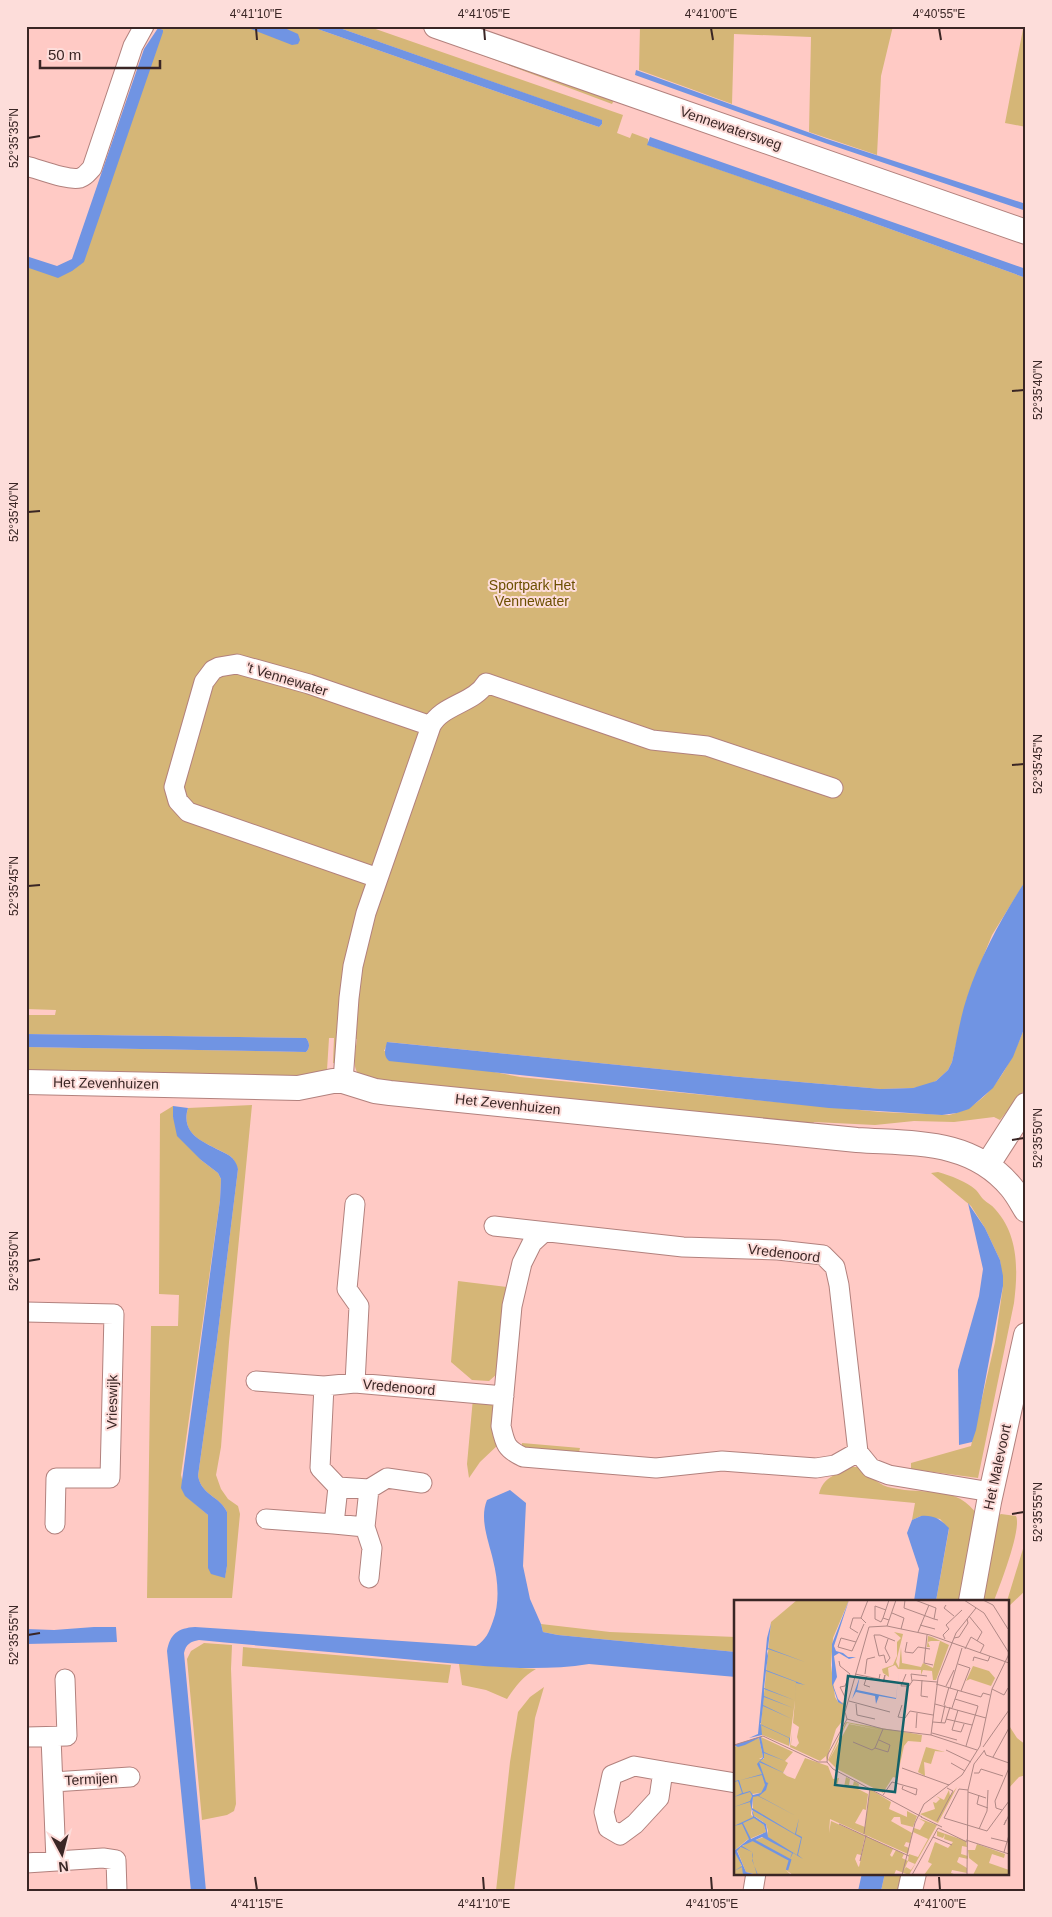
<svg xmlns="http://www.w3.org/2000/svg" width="1052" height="1917" viewBox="0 0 1052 1917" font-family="Arial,sans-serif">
<rect width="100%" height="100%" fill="#ffcac5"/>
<path fill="#d5b677" d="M160 26H309L584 122 599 127 602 124 601 120 334 26H367L623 115 617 133 630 138 632 133 648 139V145L854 216 1026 278V880L992 935 981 962 967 998 952 1062 948 1070 936 1081 925 1086 913 1088 881 1089 740 1077 388 1042 384 1051 520 1077 880 1112 949 1115C992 1106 1011 1062 1026 1024V1088L1000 1120 994 1117 954 1122 914 1121 875 1125 814 1122 812 1125 374 1083C370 1081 363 1078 359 1075 351 1066 356 1049 357 1039L339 1038 336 1064 333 1063 334 1038H329L327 1070 313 1076 125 1072 124 1075 26 1073V1047L306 1052C310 1048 310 1043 306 1038L26 1034V1015H55L56 1010 26 1009V263L51 270 71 265Z
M640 26H893L881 76 877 155 809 132 811 37 734 34 732 104 639 70Z
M1023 29H1026V127L1005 123Z
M452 40 615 98 612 104 457 46Z
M252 1105 229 1342 221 1447 216 1475 221 1489 228 1499 238 1506 240 1514 232 1598H147L151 1326H178L179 1295 159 1294 160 1114 173 1106V1117L201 1160 218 1173 221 1179 220 1200 181 1475 186 1496 208 1515 225 1577 227 1566V1512C220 1496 202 1496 198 1476L217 1340 238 1169C236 1165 234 1158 230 1156 212 1144 179 1139 188 1108Z
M938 1172C951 1176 966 1181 976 1190 979 1193 981 1197 983 1199 987 1203 992 1205 995 1209 1019 1235 1018 1271 1014 1303L978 1478 911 1469V1463L971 1446 995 1342 1003 1286 1000 1260 985 1228 971 1206 931 1173Z
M458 1281 507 1287 497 1374 489 1381 472 1380 451 1362Z
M473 1398 494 1402 499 1444 480 1462 469 1478 467 1464Z
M522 1443 580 1448 578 1456 522 1450Z
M851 1467H861C870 1476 879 1486 893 1488 924 1495 958 1484 978 1516L964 1601H936L949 1529 940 1519 921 1516 912 1520 915 1503 819 1494C823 1477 837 1474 851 1467Z
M1001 1514 1016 1516C1022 1529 1000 1585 994 1601H979L996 1517Z
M1026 1539V1590L1008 1607 1007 1601Z
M541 1624 610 1632 736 1637V1652L558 1635 543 1632Z
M204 1643 232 1645 231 1669 236 1804 234 1811 227 1815 202 1820 187 1659 191 1651Z
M243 1647 451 1665 448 1683 242 1666Z
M459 1664 536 1669C523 1676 515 1687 507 1699L486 1690 462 1685Z
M544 1687 535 1718 514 1891H496L510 1762 518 1712 530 1697Z
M1008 1724 1017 1738 1026 1745V1775L1019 1777 1008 1789Z
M885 1873H905L902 1891H881Z"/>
<path fill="#7094e3" d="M243 26H280L298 34 300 40 298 44 292 45Z
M309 26H334L602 120V124L599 127 584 122Z
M158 28 163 30V32L84 262 72 271 58 278 26 267V256L57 266 72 259 144 49Z
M636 70 827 139 1026 204V211L825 143 635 75Z
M650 137 1026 269V278L854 216 647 145Z
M1026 880V1024L1013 1057 993 1088 969 1109 957 1113 942 1115 829 1108 389 1061C383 1056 385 1049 387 1042L740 1077 881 1089 913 1088 936 1081 948 1070 952 1062C957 1040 960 1018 967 997 981 955 1002 917 1026 880Z
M26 1034 306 1038C310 1043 310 1048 306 1052L26 1047Z
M173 1106 188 1108C179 1138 211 1144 230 1156 234 1159 237 1164 238 1169L217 1340 198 1476C202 1496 220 1496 227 1512V1566L225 1578 211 1574 208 1568V1515L185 1496 181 1488 220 1200 221 1179 218 1173 201 1160 177 1136 173 1117Z
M968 1203 985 1228 1000 1260 1003 1276V1286L976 1430 972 1442 959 1445 958 1370 979 1296 983 1269Z
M510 1490 526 1503 523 1566 530 1599 541 1624 543 1632 558 1635 736 1652V1677L589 1664C532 1673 473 1665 415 1660 343 1653 271 1647 199 1640 190 1642 186 1644 184 1653L206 1891H191L167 1651C170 1634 178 1628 195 1627L476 1646C486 1640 489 1632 493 1621 500 1602 498 1580 493 1560 489 1542 479 1519 487 1500Z
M921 1516C934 1515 940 1519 949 1528L936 1601H914L919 1569 907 1533 912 1520Z
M94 1627H116L117 1642 26 1644V1629L54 1630Z
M862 1873H885L881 1891H858Z"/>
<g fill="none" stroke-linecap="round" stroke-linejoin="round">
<defs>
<path id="minor" d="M26 166C39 169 67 181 80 178 86 176 88 172 92 168L128 61 133 46 144 26
M378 878 188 812 178 801 174 787 204 682 213 670 219 667 237 664 309 684 431 726
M343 1081 349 998 353 966 366 913 431 726C441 705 475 703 486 683L652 740 707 746 833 788
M494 1226 683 1247 778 1250 823 1255 835 1267 839 1285 858 1452
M544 1232 532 1243 522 1263 512 1306 501 1426C505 1444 506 1449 523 1457L656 1468 722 1461 816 1468 835 1465 858 1452 871 1468 889 1475 991 1492
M26 1312 114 1314 110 1478H56L55 1524
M256 1381 324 1386 355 1383 504 1396
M355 1383 359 1306 347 1289 355 1204
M324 1386 320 1468 338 1487 369 1489 387 1478 422 1483
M266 1519 334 1524 338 1487
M334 1524 365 1527 372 1548 369 1578
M365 1527 369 1489
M26 1737 67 1736 65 1679
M51 1737 56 1861
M634 1766 663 1771 659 1798 635 1824 620 1835 608 1828 604 1812 612 1775Z
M663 1771 736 1783
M53 1782 130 1777
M26 1863 103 1858 116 1860 117 1891
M753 1891 756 1873"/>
<path id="tertiary" d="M436 26 1026 232
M26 1082 298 1088 333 1081H343L375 1091 390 1093 857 1140C914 1144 971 1139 1011 1187 1017 1194 1021 1202 1026 1210
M988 1164 1026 1105
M971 1601 989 1502 1026 1335
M910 1891 914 1873"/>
</defs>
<use href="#minor" stroke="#b2817d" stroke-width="21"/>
<use href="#tertiary" stroke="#b2817d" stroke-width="26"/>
<use href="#minor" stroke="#fff" stroke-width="19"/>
<use href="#tertiary" stroke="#fff" stroke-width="24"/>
</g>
<path fill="none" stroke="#3a2625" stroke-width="2" d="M256 28 257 40M484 28 485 40M711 28 713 40M939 28 941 40M28 138 40 136M1012 391 1024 390M28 512 40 511M1012 765 1024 764M28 886 40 885M1012 1140 1024 1138M28 1261 40 1259M1012 1514 1024 1512M28 1635 40 1633M255 1877 257 1890M483 1877 484 1890M711 1877 712 1890M939 1877 940 1890"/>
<g text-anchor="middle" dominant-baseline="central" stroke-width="4" stroke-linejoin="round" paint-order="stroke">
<g font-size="14" fill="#3a2625" stroke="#fdddda">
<text transform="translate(731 128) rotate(19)">Vennewatersweg</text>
<text transform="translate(287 679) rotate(17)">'t Vennewater</text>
<text transform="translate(106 1083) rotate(1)">Het Zevenhuizen</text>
<text transform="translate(508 1104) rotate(6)">Het Zevenhuizen</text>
<text transform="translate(784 1253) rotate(7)">Vredenoord</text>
<text transform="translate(399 1387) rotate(5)">Vredenoord</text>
<text transform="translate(112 1402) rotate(-89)">Vrieswijk</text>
<text transform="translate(997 1467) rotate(-78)">Het Malevoort</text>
<text transform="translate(91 1779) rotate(-3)">Termijen</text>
</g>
<g font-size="14" fill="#6c4f00" stroke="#fdddda">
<text x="532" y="585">Sportpark Het<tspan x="532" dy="16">Vennewater</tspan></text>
</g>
</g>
<g transform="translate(734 1600)">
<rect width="275" height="275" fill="#ffcac5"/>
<path d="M63 0H115L99 38 97 65 101 97 104 102 112 103 110 119 102 129 92 161V156L86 161 56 147 58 133 57 145 62 147 65 143 63 137 65 127 59 123 61 100 55 146 26 134 37 22ZM160 32 169 34 162 62 165 68 167 47 168 63 187 67 189 63 199 68 206 41H197L194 42 196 47H193L194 36 198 37 215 45 202 80H199L198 71 189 70 187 75V70L164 69 161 65 154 68 155 77 149 73 148 69 159 65 163 56V42L167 38ZM239 66 255 71 261 78 257 86 236 79 232 81ZM112 122 188 135 187 142 174 141 170 146 163 178 159 177 149 193 103 169 94 160ZM113 123 146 130 115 124 95 160ZM27 137 59 152 51 161 54 163 49 173 53 176 61 179 71 158 94 166 99 179 105 178 103 186 110 187 112 177 116 179 115 185H119L120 181 125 184 124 189 134 194 132 210 129 209 121 223 131 227 136 189 157 202 155 209 173 217V211L183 216 179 227 167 224 166 217H160L157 221 178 233 176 243 172 242 170 246 175 248 174 254 96 219 95 233 97 221 131 236 127 255 123 254 121 259 124 266 125 267 132 236 159 249 156 255 158 257 162 250 170 254 168 258 174 261 170 270 172 267 177 270 181 264 174 261 175 254 184 257 194 239 179 232 180 228 186 230 191 222 184 218 203 225 175 275 162 270 160 275H59L52 270 57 275H24L12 272 3 250 13 243 33 236 34 231 32 224 19 215V197L26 193 18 194 17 215 30 225 32 232 13 240 1 250 11 274 18 275H0V147L25 138 29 157 25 159H30ZM192 147 211 152 201 151 197 164 190 162 191 176 184 172ZM223 187 204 223 186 214 201 209 199 202 202 203 206 199 202 196 210 200 215 190 216 196ZM203 231 232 241 233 247 228 246 227 254 234 256V259L225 257 223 262 233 268V273L218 270 217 273 223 275H190L198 264 194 262 201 242 214 248 219 242 210 239 211 234 209 238 203 236ZM243 244 271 254 270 258 258 254 255 263 275 270V275H239L244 265 235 258 234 250H241Z" fill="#d5b677" fill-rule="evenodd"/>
<path d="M115 0 100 46 102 51 109 53 114 57H122L115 59 105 53 100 56 103 77 99 85 104 99 110 105 104 102 98 84V44ZM37 23 34 48 71 62 34 49 33 51 34 56 32 70 71 85 62 83 61 104 62 82 32 71 30 88 60 100 30 89V96L59 108 30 97 29 105 58 119 29 106 27 123 26 124 56 138V146L55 138 27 125 28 135 15 138 24 134 33 38ZM165 71 162 99 145 96 142 104 141 96 122 92 118 99 126 76 123 90 162 98ZM25 137H27L30 152 51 161 30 153V158L26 161 52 174 25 162 32 182 66 199 34 183 32 190 25 196 62 216 24 196 19 197 18 208 61 234 65 218 62 234 68 237 64 255 69 259 59 253 56 259 58 253 28 237 8 246 18 252 7 247 3 251 12 272 23 275 18 258V255L19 252 18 260 24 275H9L8 267 0 271 8 266 0 251 15 239 8 224 0 226 19 217 16 202 0 207 16 201 18 196 16 192 0 197 8 193 4 181 0 182V175L1 181 5 180 9 193 16 191 19 195 27 193 31 185 28 175 7 180 28 174 23 164 29 157 25 138 11 145 22 160 11 145 4 147 0 145ZM18 210 67 238 63 255 34 237 32 224 20 216ZM20 218 30 225 32 232 17 239 9 223Z" fill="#7094e3" fill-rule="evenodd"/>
<path fill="none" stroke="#7094e3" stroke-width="2.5" d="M19 240 56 260 53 270"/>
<path fill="none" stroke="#b08885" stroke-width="1" d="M171 0 170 8 200 19M181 0 202 8 200 19 204 20M230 0 250 13 275 53M249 0 259 5 274 29M212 5 210 8 220 16M158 13 170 18 167 29M235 16 248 32 243 41M149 18 147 22 141 19V6L152 10M155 20 149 18 155 0M132 23 127 18 134 0M186 25 201 29M153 26 162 0M135 27 153 26 196 35 275 63M184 32 195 5M124 33 116 28 119 18H127M193 35 190 63 199 65M220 38 225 37 234 23 233 19M154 39 151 48 156 58 152 63 150 55 145 56 140 35H146L161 41M211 39 209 35 215 29 212 25 228 10M122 42 107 38 104 47 118 51 130 24M173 42 171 52 179 53 184 47 196 49M231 49 237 37 250 45 246 53M105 61 106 66 116 74 111 86 106 87 111 97M239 61 240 57 254 61 256 56M224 64 236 68 227 91M121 74 145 79 146 74M131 74 133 59 141 57M172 74 167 86H175L179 80 203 82M133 76 130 85 136 87M145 79 150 82 151 75 149 81M188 80 187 96 194 97M178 81 177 74 193 76M202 84 247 97 249 93 256 95M212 86 220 70M216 88 228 48M258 89 270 95 274 88M221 99 244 106 232 146M115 101 156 112M122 104 123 115 141 119M201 104 252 118M168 105 164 117 171 118 176 111 199 115M210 105 215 87M218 108 224 90M224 110 218 130 227 132 230 124M113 119 149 129 197 135 243 150M113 119 111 112 135 27M212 119 238 125M199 122 211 123 216 107M207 123 211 105M182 128 183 113M198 133 223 140M197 135 204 78 222 33 242 8M119 142 138 150 141 148M0 145 29 136 84 162H93M249 147 275 110M141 148 154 152 156 145 145 140M141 148 149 129M212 150 237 162M250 150 252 155 275 163M259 157 275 128M93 162 99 169 188 217M93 162 94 154 113 119M217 163 231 171M168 168 215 185M240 173H245L247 169 269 176M234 190 225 189 210 218 253 231 275 201M234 192 252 198M149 195 158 182 183 189 182 195 168 189 169 186M245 195 243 204 254 208M268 210 262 208 261 201 275 168M187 217 208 227M272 220 270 225 275 215M203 221 219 191 213 188M105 224 175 256M245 229 253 211 254 190M130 234 136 188M199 237 218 245M257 238 274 242M232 240 275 254M270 252 275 235M126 261 132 235M168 275 181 223 190 204 228 175 246 146 258 89 275 54M178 275 204 228 233 242M233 275 234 190 240 164 250 151"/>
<path fill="#136269" fill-opacity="0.15" stroke="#136269" stroke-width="2.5" d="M114 76 174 84 161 192 101 185Z"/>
<rect width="275" height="275" fill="none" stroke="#3a2625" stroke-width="2.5"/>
</g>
<rect width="1052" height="1917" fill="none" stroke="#fdddda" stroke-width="55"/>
<g transform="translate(62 1854) rotate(173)" stroke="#fdddda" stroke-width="4" paint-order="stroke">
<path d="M0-4L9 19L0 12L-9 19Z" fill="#3a2625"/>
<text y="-8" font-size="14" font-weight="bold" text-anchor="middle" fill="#3a2625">N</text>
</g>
<path d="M40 60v8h120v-8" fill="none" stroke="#3a2625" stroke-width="2.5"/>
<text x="48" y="60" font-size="15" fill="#3a2625" stroke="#fdddda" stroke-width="4" paint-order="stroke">50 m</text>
<rect x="28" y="28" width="996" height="1862" fill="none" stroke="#3a2625" stroke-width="2"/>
<g font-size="12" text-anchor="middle" fill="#3a2625">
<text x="256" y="18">4°41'10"E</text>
<text x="484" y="18">4°41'05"E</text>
<text x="711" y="18">4°41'00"E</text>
<text x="939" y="18">4°40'55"E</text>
<text transform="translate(14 138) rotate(-90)" y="4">52°35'35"N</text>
<text transform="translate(1038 390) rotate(-90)" y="4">52°35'40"N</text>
<text transform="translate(14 512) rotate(-90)" y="4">52°35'40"N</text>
<text transform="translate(1038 764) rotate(-90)" y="4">52°35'45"N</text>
<text transform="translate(14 886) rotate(-90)" y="4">52°35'45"N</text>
<text transform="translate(1038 1138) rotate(-90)" y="4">52°35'50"N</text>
<text transform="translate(14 1261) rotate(-90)" y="4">52°35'50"N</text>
<text transform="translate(1038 1512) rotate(-90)" y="4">52°35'55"N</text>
<text transform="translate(14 1635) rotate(-90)" y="4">52°35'55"N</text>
<text x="257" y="1908">4°41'15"E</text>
<text x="484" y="1908">4°41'10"E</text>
<text x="712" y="1908">4°41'05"E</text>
<text x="940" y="1908">4°41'00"E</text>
</g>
</svg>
